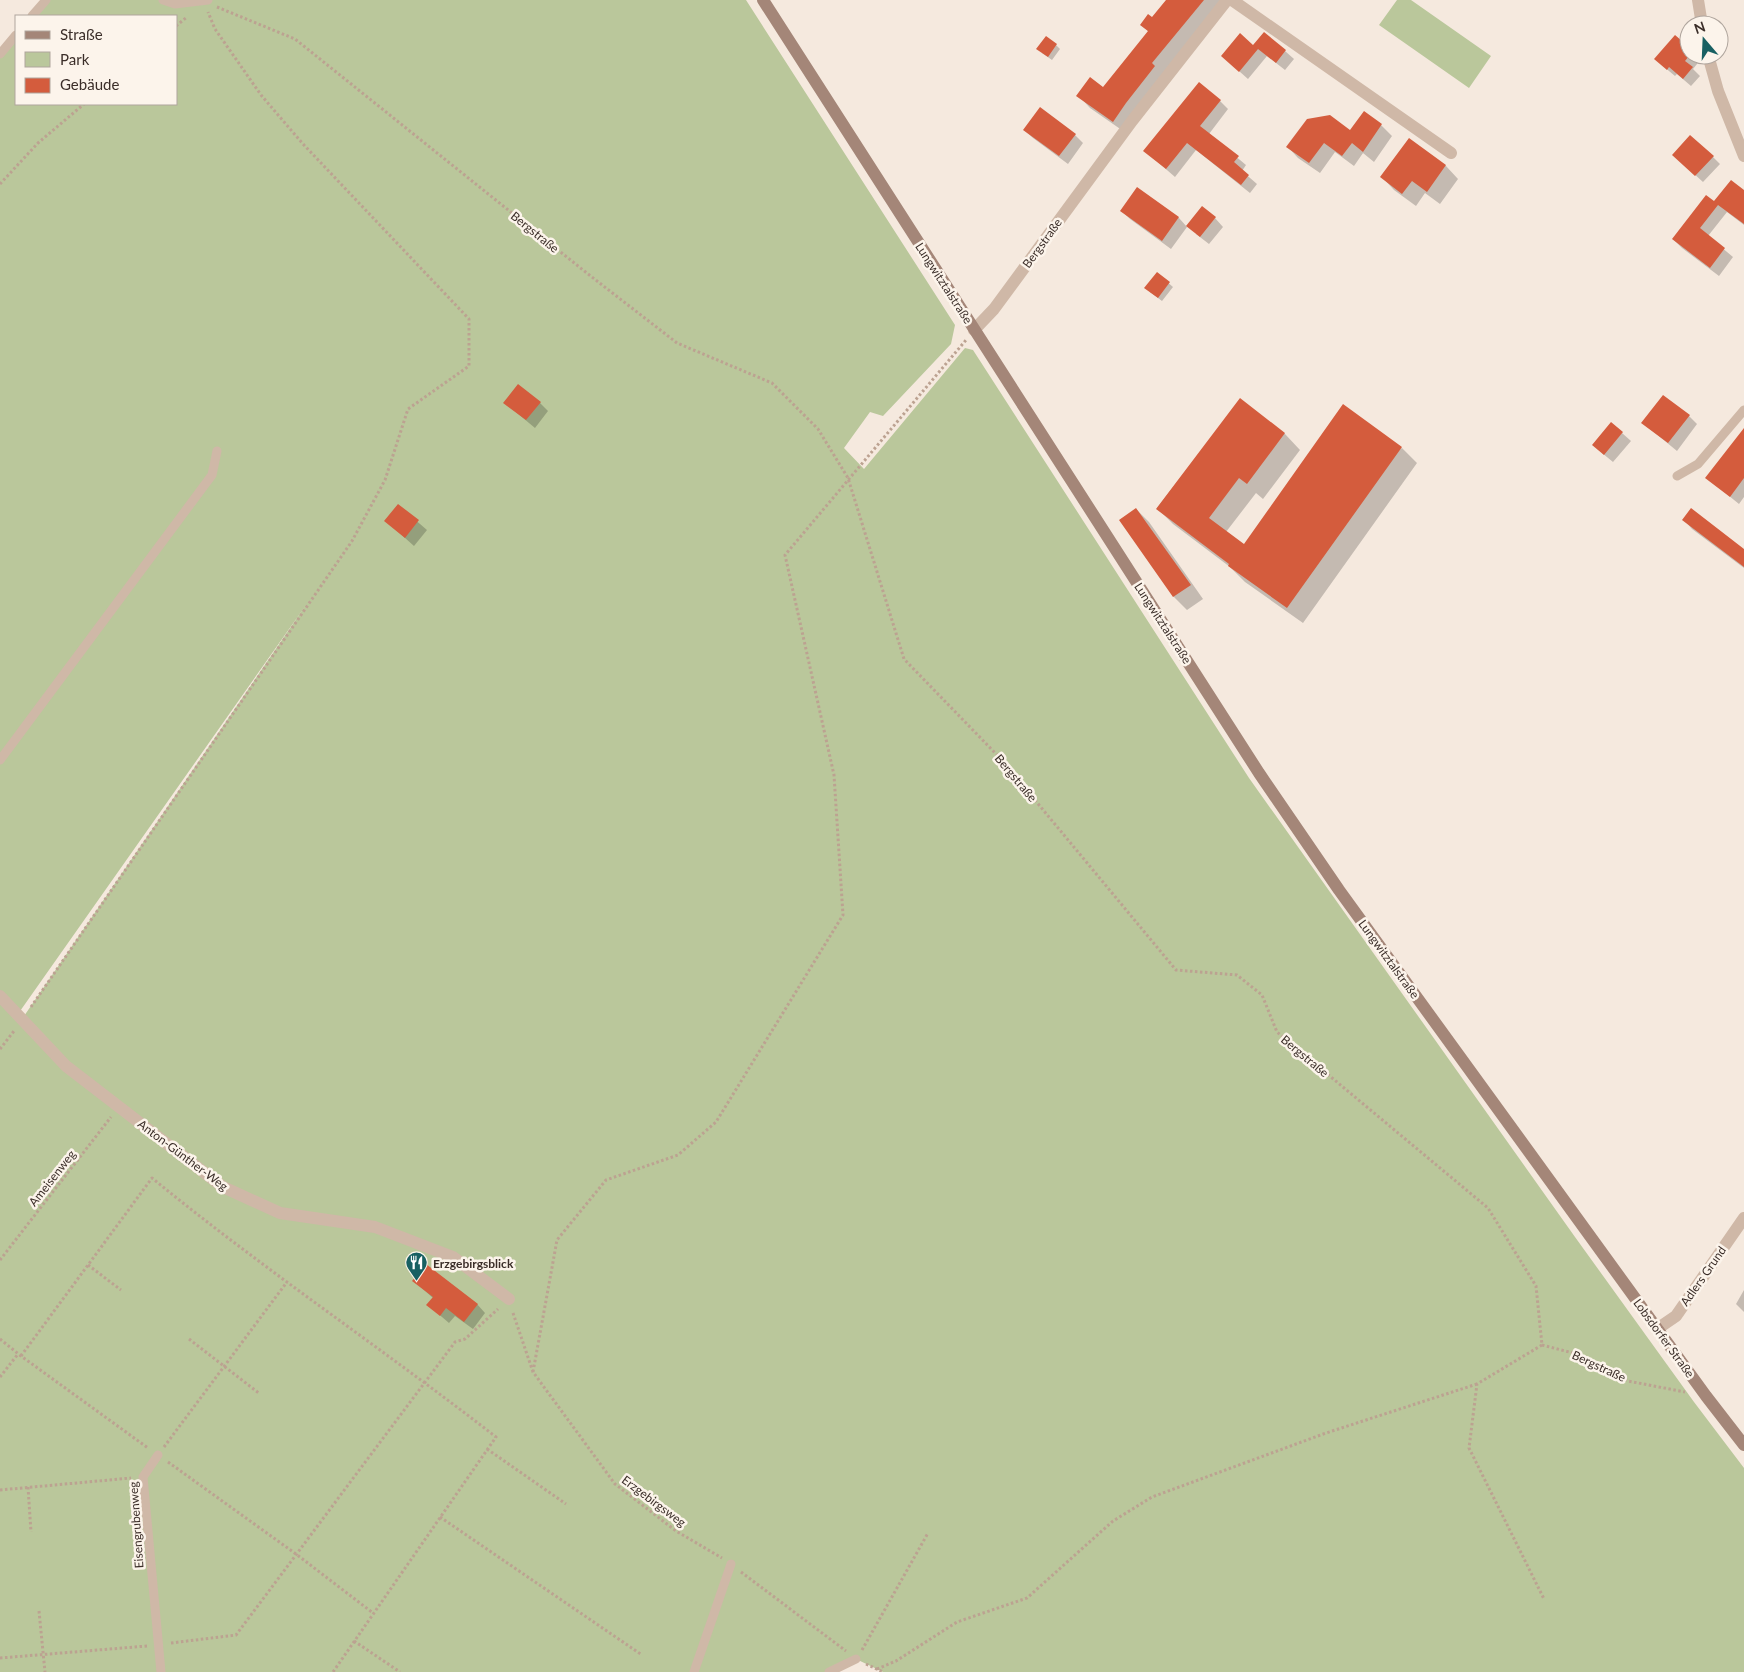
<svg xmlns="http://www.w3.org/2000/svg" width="1744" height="1672" viewBox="0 0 1744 1672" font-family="Lato,sans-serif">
<rect width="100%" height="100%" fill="#f5e9de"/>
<path fill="#bac79b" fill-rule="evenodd" d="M46 0H746L955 325 951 344 883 416 870 412 844 448 864 469 965 348 973 350 1249 778 1575 1237 1694 1402 1744 1468V1672H883L856 1659 829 1672H0V54L16 35V104H176V16H32ZM306 605 22 1019 18 1014Z
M1397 0H1411L1491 56 1469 88 1379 25Z"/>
<path fill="#0003" d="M1167 0H1226L1126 133 1090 108 1078 95 1104 89 1149 32 1141 25 1153 19Z
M1056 45 1060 49 1052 60 1042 53Z
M1254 46 1285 51 1294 59 1285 70 1267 56 1248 79 1222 56Z
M1689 48V55H1697L1701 59 1693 69 1700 76 1691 86 1677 74 1675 76 1663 66Z
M1220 101 1228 109 1209 134 1246 165 1242 171 1257 184 1250 193 1196 150 1175 177 1145 151Z
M1364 113 1381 125 1392 136 1374 162 1363 153 1354 166 1335 152 1320 173 1298 158 1288 147 1350 132Z
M1024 130 1075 135 1083 143 1068 164 1033 138Z
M1409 139 1446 166 1458 179 1440 204 1425 193 1416 206 1394 190 1382 177Z
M1713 157 1720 164 1703 182 1681 162Z
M1138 189 1179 218 1187 227 1171 249 1130 219 1122 211Z
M1744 191V225L1727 212 1708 236 1733 257 1719 276 1682 248 1673 239 1714 203Z
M1215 218 1223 227 1209 244 1196 234Z
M1158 274 1173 287 1162 301 1150 292Z
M1240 400 1285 434 1300 450 1263 499 1256 493 1226 532 1244 546 1402 448 1417 463 1303 623 1245 582 1230 567 1173 524 1157 508Z
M505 403H540L548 411 535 428Z
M1689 416 1697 424 1677 451 1643 423Z
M1744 430V497L1739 504 1707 478Z
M1622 433 1631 441 1613 462 1602 453Z
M398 505 427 530 414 546 386 521Z
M1136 509 1149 522 1203 599 1187 610 1174 597 1120 520Z
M1684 520 1744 550V568L1692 529Z
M414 1281 477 1304 485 1313 473 1329 455 1316 449 1323 428 1305 433 1298Z
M1744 1290V1312L1736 1304Z"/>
<path fill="#d45c3d" d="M1166 0H1204L1152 63 1155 66 1126 103 1113 122 1076 96 1090 77 1103 87 1148 31 1140 25 1148 14 1152 17Z
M1264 32 1286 50 1276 63 1258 49 1239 72 1221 56 1240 33 1253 45Z
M1675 35 1689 47V56L1685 61 1693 67 1683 79 1669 67 1667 70 1654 59Z
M1046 36 1057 44 1048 57 1036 49Z
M1199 82 1221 100 1200 126 1239 156 1234 162 1249 175 1241 185 1187 143 1166 169 1143 151Z
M1040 107 1076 134 1059 156 1023 130Z
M1364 111 1382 124 1363 152 1352 143 1342 156 1324 143 1309 163 1286 147 1307 119 1330 115 1350 130Z
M1690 135 1714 156 1695 176 1672 155Z
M1409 138 1446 165 1427 192 1412 181 1402 194 1380 177Z
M1731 180 1744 190V224L1718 205 1700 228 1725 248 1710 268 1672 239 1706 195 1714 201Z
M1137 187 1179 217 1162 241 1120 211Z
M1202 206 1216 217 1200 237 1186 226Z
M1157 272 1170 282 1158 298 1144 288Z
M518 384 541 402 526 420 503 403Z
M1663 395 1690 415 1668 443 1641 423Z
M1240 398 1285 433 1247 484 1239 478 1209 518 1244 544 1343 404 1402 447 1287 608 1228 566 1229 564 1156 509Z
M1611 422 1623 432 1604 455 1592 445Z
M1744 428V478L1730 497 1705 478Z
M398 504 419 520 405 538 384 521Z
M1136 508 1191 585 1173 597 1119 520Z
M1691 508 1744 549V567L1682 520Z
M426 1264 478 1304 464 1322 446 1308 440 1316 426 1305 433 1297 412 1281Z"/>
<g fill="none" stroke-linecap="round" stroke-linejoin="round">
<path stroke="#bca291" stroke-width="3" stroke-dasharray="2.5 2.5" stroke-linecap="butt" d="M217 7 295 39 588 274 677 343 772 383 818 429 848 478 904 659 1000 758 1176 970 1237 975 1262 995 1277 1032 1488 1208 1536 1286 1542 1345
M176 26 187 17
M0 184 38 143 84 104
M31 1007 352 541 385 480 408 409 469 366V319L303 144 261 95 215 29 208 12
M0 1049 14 1031
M0 1260 111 1117
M88 1265 121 1290
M513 1313 533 1372 615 1484 676 1531 722 1558
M0 1339 21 1356 148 1448
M189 1339 260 1394
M1542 1345 1477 1384 1469 1448 1544 1599
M1542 1345 1577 1354 1628 1381 1685 1392
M21 1356 152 1178C263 1269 383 1349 496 1437L333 1672
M533 1372 557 1240 606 1180 678 1155 716 1122 843 915 834 775 785 555 966 340
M0 1377 18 1354
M164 1447 287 1282
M487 1449 566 1504
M168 1462 296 1554 373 1613
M28 1487 31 1532
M0 1490 131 1478
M440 1517 642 1655
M741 1572 846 1651
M39 1611 45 1672
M354 1641 400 1672
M171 1643 236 1635 455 1342 465 1339 498 1309
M862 1650 928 1533
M0 1658 147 1646
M866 1664 883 1672
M877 1669 896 1661 957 1622 1027 1598 1113 1521 1152 1497 1326 1433 1477 1384"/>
<path stroke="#cfb8a7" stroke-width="9" d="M163 0 175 4 208 0
M32 16 46 0
M0 54 16 35
M1677 476 1698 464 1744 410
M0 760 212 475 217 451
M158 1455 143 1477 161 1672
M694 1672 731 1564
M829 1672 856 1659"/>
<path stroke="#cfb8a7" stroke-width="12" d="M1232 0 1451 153
M1698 0 1702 25
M1708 55 1718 91 1744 156
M974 330 994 309 1132 121 1227 0
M0 996 66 1066 223 1187 280 1213 375 1227 453 1257 509 1299
M1657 1329 1676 1316 1744 1218"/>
<path stroke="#a48678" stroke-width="12" d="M763 0 1259 773 1339 890 1706 1396 1744 1445"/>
</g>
<defs>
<symbol id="restaurant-pin" viewBox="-11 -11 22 30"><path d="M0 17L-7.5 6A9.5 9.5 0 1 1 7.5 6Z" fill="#186062" stroke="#fcf4eb"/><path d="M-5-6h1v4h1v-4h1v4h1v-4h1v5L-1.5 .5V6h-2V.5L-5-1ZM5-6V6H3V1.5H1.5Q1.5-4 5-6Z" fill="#fff"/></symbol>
</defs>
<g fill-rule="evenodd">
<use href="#restaurant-pin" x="404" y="1250" width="25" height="34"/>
</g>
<g text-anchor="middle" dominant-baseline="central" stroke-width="5" stroke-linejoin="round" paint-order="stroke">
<g font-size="12" fill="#3b2e29" stroke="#fcf4eb">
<text transform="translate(535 232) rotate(39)">Bergstraße</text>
<text transform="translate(1042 243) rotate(-54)">Bergstraße</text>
<text transform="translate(944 283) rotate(57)">Lungwitztalstraße</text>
<text transform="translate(1163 623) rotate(57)">Lungwitztalstraße</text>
<text transform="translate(1016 778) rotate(50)">Bergstraße</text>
<text transform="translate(1389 959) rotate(54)">Lungwitztalstraße</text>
<text transform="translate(1305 1056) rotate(40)">Bergstraße</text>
<text transform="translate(183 1155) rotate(37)">Anton-Günther-Weg</text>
<text transform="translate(52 1178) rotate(-52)">Ameisenweg</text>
<text transform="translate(1703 1276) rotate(-55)">Adlers Grund</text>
<text transform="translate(1664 1338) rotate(54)">Lobsdorfer Straße</text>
<text transform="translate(1599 1366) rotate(25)">Bergstraße</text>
<text transform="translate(654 1501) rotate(37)">Erzgebirgsweg</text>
<text transform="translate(136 1525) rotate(-94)">Eisengrubenweg</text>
</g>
<g font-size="12" font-weight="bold" fill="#3b2e29" stroke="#fcf4eb" text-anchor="start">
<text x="433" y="1263">Erzgebirgsblick</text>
</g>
</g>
<rect x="15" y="15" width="162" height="90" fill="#fcf4eb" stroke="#afa59d"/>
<rect x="25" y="31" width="25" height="8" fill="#a48678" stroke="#afa59d"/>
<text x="60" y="40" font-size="15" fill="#3b2e29">Straße</text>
<rect x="25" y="52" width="25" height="15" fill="#bac79b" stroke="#afa59d"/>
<text x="60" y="65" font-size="15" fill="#3b2e29">Park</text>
<rect x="25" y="78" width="25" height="15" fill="#d45c3d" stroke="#afa59d"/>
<text x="60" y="90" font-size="15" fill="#3b2e29">Gebäude</text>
<g transform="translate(1704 40) rotate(341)"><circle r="24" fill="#fcf4eb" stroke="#afa59d"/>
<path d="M0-4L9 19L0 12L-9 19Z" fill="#186062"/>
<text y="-8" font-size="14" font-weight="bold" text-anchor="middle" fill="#3b2e29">N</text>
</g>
</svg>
